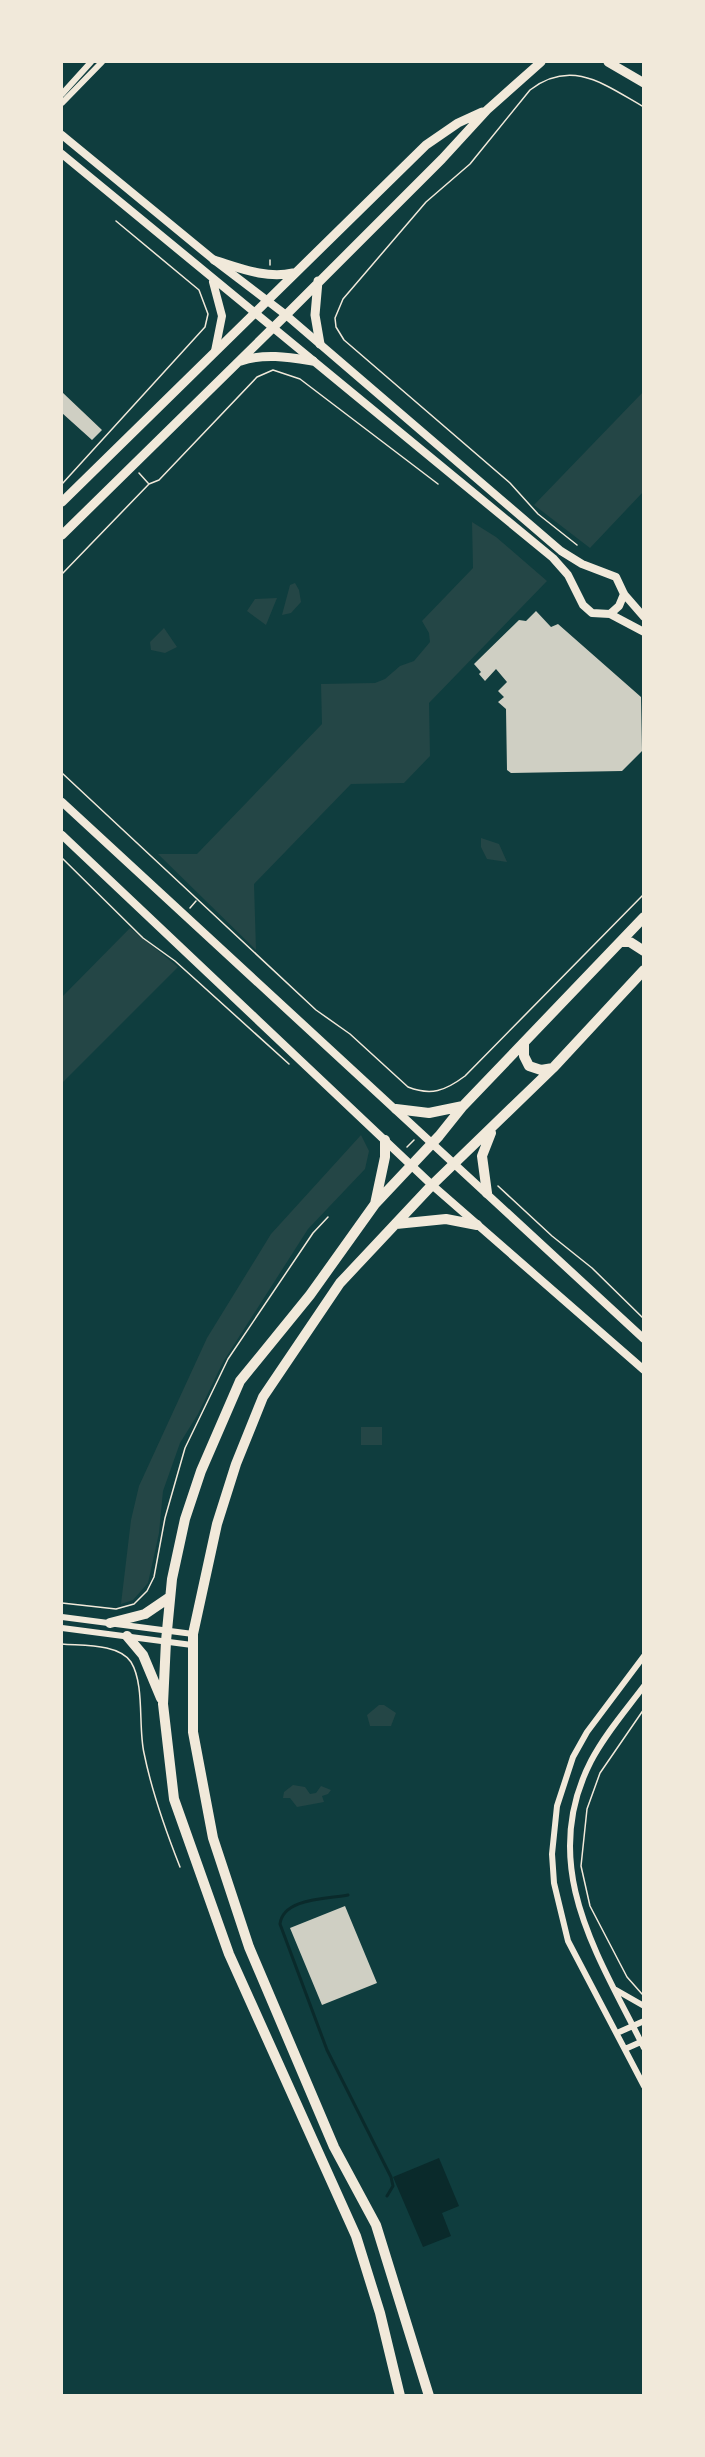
<svg xmlns="http://www.w3.org/2000/svg" width="705" height="2457" viewBox="0 0 705 2457" font-family="'Work Sans',sans-serif">
<rect width="100%" height="100%" fill="#0f3d3e"/>
<path fill="#244646" d="M643 392V492L590 548 534 505Z
M472 522 496 537 547 581 429 703 430 756 404 783 351 784 254 884 256 950 158 854H197L322 724 321 684 375 683 385 679 400 666 414 661 430 642 429 633 422 621 473 568Z
M295 583 299 590 301 602 291 613 282 615 290 585Z
M277 598 266 625 247 611 255 599Z
M164 628 177 647 165 653 151 650 150 642Z
M481 838 499 844 507 862 487 859 481 847Z
M130 928 178 967 62 1083V997Z
M361 1135 369 1151 365 1169 308 1229 223 1362 198 1414 180 1443 163 1491 159 1533 148 1583 133 1600 121 1604 131 1520 139 1486 207 1338 271 1234Z
M361 1427H382V1445H361Z
M379 1705H384L396 1713 391 1726H370L367 1715Z
M293 1785 305 1787 310 1794 316 1793 321 1786 331 1790 328 1794 322 1796 324 1802 297 1807 290 1798H283L284 1792Z"/>
<path fill="#0a2a2b" d="M439 2158 459 2206 442 2213 451 2236 423 2247 393 2177Z"/>
<g fill="none" stroke-linecap="round" stroke-linejoin="round">
<path stroke="#0a2a2b" stroke-width="3" d="M348 1895C327 1899 283 1898 280 1924L327 2050 391 2177 393 2186 387 2196"/>
</g>
<path fill="#cfcfc3" d="M62 392 102 430 92 440 62 413Z
M536 611 551 627 558 624 641 697 642 751 622 771 511 773 507 770 506 709 498 702 504 697 498 691 507 682 496 669 485 681 479 674 481 672 474 664 519 620 526 621Z
M345 1906 377 1983 322 2005 290 1928Z"/>
<g fill="none" stroke-linecap="round" stroke-linejoin="round">
<path stroke="#f1e9da" stroke-width="1.5" d="M270 265V260
M139 473 148 483
M62 484 205 327 208 314 199 290 116 221
M577 545 538 514 510 483 344 340 336 327 335 318 343 299 426 202 470 164 530 90C572 58 605 85 644 107
M62 574 149 484 159 480 257 377 273 370 300 379 438 484
M62 773 316 1010 350 1034 408 1087C431 1096 445 1091 465 1076L644 894
M62 858 143 938 175 961 289 1064
M190 908 196 901
M407 1147 414 1140
M498 1186 552 1236 592 1268 644 1319
M62 1603 116 1609 134 1604 147 1591 154 1577 165 1518 185 1448 228 1359 313 1233 328 1217
M62 1644C81 1646 118 1643 131 1662 145 1685 138 1727 144 1753 152 1793 165 1829 180 1867
M642 1994 627 1977 590 1906 581 1866 587 1809 600 1773 644 1709"/>
<path stroke="#f1e9da" stroke-width="6" d="M62 94 91 62
M62 103 102 62
M62 1617 193 1634
M62 1628 192 1645
M644 1656 587 1732 573 1757 557 1806 552 1854 554 1883 568 1941 644 2086
M644 1686C626 1710 605 1734 591 1761 537 1866 598 1955 644 2048
M616 1990 644 2006
M617 2033 644 2021
M625 2049 643 2041"/>
<path stroke="#f1e9da" stroke-width="8" d="M62 135 214 260 286 315 561 551 582 564 616 577 624 594 644 617
M62 154 553 558 568 575 583 605 592 613 610 614 644 632
M213 282 222 316 215 351
M610 614 619 606 624 594
M62 802 644 1339
M62 835 432 1185 644 1370"/>
<path stroke="#f1e9da" stroke-width="9" d="M608 62 644 83
M214 260C240 268 266 279 293 273
M318 281 315 315 320 344
M241 361C265 353 288 357 313 361
M62 502 426 145 458 123 482 112
M62 535 286 315 442 159 487 110 541 62"/>
<path stroke="#f1e9da" stroke-width="10" d="M622 942H630L644 951
M524 1044V1056L529 1066 541 1070 553 1068
M396 1109 429 1113 463 1106
M487 1193 482 1156 491 1133
M375 1204 385 1157V1140
M396 1224 446 1219 477 1225
M110 1623 145 1614 170 1597
M127 1636 143 1655 161 1698
M400 2396 380 2313 356 2236 229 1954 174 1799 163 1704 166 1641 172 1579 185 1519 201 1471 240 1381 310 1295 375 1204 439 1136 463 1106 644 917
M429 2396 376 2225 334 2147 249 1947 213 1838 193 1732V1634L217 1524 236 1464 263 1397 340 1283 432 1185 553 1068 644 970"/>
</g>
<rect width="705" height="2457" fill="none" stroke="#f1e9da" stroke-width="126"/>
</svg>
